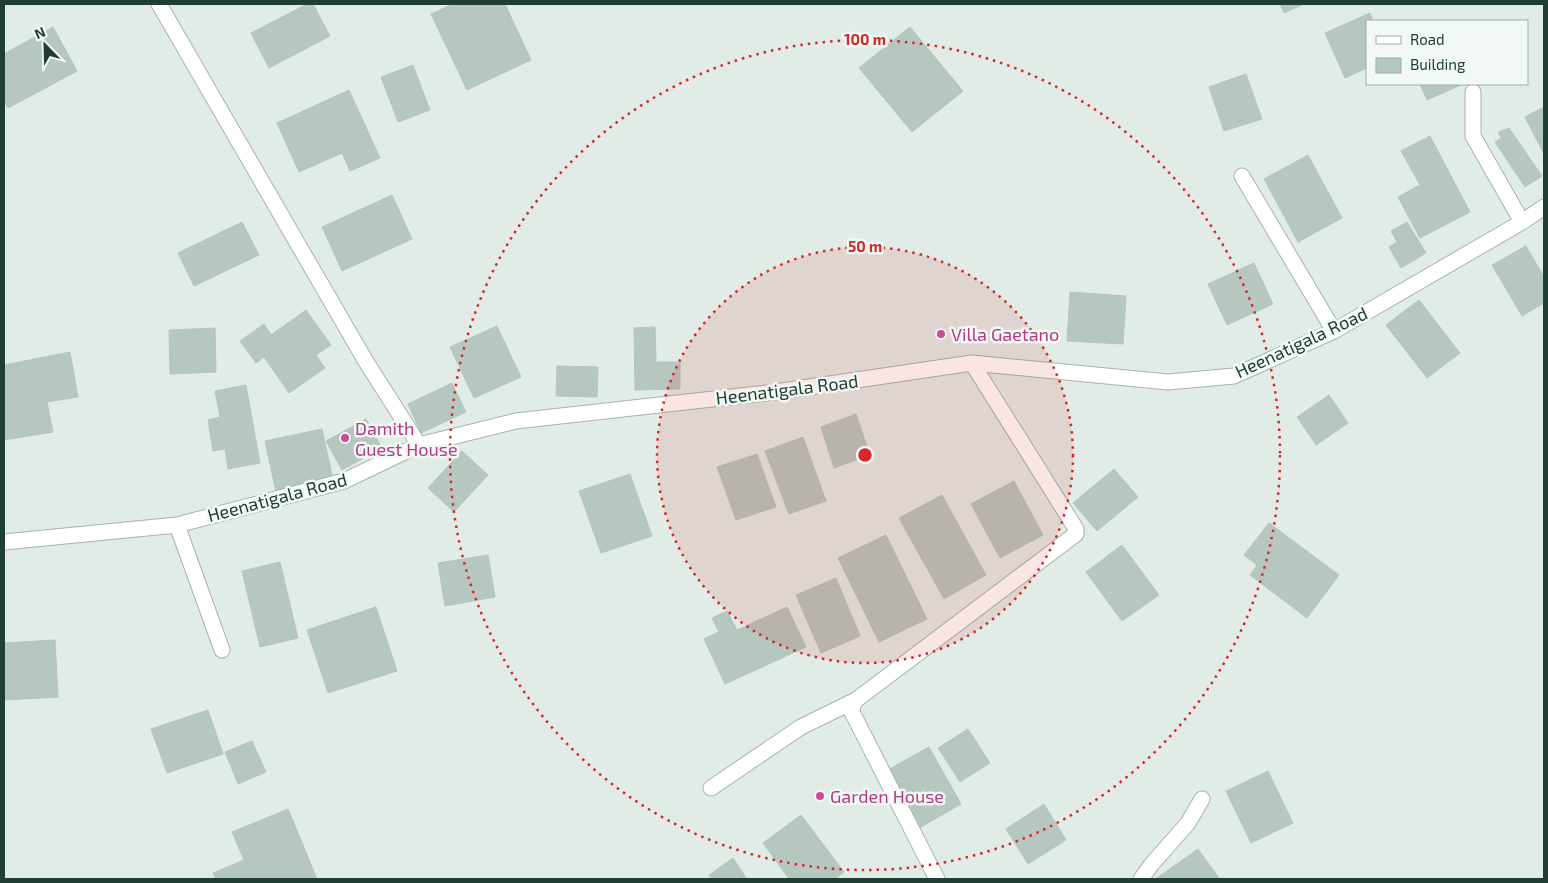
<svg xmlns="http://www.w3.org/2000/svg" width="1548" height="883" viewBox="0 0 1548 883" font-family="'Exo 2',sans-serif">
<rect width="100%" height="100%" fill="#e1ece7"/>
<path fill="#b6c7c0" stroke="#b3c6bd" d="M307 4H313L330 36 269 68 251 33Z
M453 4H505L531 60 467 90 431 14Z
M1280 4H1304L1284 13Z
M1370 13 1373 21H1367V68L1345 78 1325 33Z
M53 27 77 71 8 108 4 101V54Z
M910 27 963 91 912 132 859 68Z
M413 65 430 110 398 122 381 77Z
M1246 74 1262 119 1224 131 1209 87Z
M1420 84H1463L1427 100Z
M349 90 380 158 350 171 342 153 299 172 277 123Z
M1544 107V154L1525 117Z
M1509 128 1542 176 1525 187 1495 142 1501 138 1498 132Z
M1430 136 1470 212 1420 238 1398 197 1420 185 1401 151Z
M1308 155 1342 218 1298 242 1264 179Z
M392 195 412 239 342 271 322 227Z
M242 222 259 255 194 286 178 253Z
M1407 222 1426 253 1401 268 1389 247 1397 242 1391 231Z
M1526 246 1544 277V303L1522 316 1492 265Z
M1254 263 1273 304 1227 325 1208 284Z
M1070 292 1126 296 1123 344 1067 341Z
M1419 300 1460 353 1427 378 1386 325Z
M306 310 331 345 316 355 325 368 289 393 264 357 256 363 240 341 264 324 271 335Z
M497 326 521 377 474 398 450 347Z
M655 327 656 362H680V389L635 390 634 328Z
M215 328 216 372 170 374 169 330Z
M70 352 78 397 47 402 53 432 4 440V365Z
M557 366 598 367 597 397 556 396Z
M452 383 466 412 421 433 408 404Z
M246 385 260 463 228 469 225 449 213 451 208 420 220 417 215 391Z
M1329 395 1348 423 1316 445 1297 417Z
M856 414 870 455 834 468 821 427Z
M366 419 382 448 342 470 326 441Z
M322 429 333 479 276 492 265 441Z
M803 437 826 501 789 514 765 451Z
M462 451 488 475 454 512 428 488Z
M757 454 776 507 736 520 717 467Z
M1114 469 1138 497 1097 531 1073 503Z
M630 474 652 536 601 553 579 491Z
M1014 481 1043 535 1000 558 971 504Z
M942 495 986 575 944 599 899 518Z
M1269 523 1339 575 1307 618 1250 575 1257 565 1244 555Z
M886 535 927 619 879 642 838 558Z
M1122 545 1159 595 1122 621 1086 572Z
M488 555 495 597 445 606 438 563Z
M280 562 298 638 260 647 242 571Z
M836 578 860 636 821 653 796 595Z
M376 607 397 671 328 693 307 630Z
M787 607 806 647 725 684 704 639 719 632 712 618 727 611 737 630Z
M55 640 58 697 4 700V643Z
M208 710 223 754 167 773 151 729Z
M968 729 990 763 960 782 938 748Z
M252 741 266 772 238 784 225 752Z
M929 747 961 804 916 830 884 772Z
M1268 771 1293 823 1251 843 1226 791Z
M1044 804 1066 840 1028 864 1006 829Z
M288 809 317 879H216L213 873 244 860 232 832Z
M801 815 844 872 835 879H789L763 843Z
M1198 849 1219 878 1217 879H1157V878Z
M733 858 747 879H712L709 875Z"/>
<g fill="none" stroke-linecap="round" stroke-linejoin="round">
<defs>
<path id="street" d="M159 4 365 360 419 445
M1473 92V136L1522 222
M1242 176 1334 331
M177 525 222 650
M4 542 177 525 344 481 419 445 516 421 775 392 972 363 1168 382 1234 376 1334 331 1522 222 1544 207
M711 788 801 727 856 700
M937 879 852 712 853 705 856 700 1076 534V529L972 363
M1141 879 1151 865 1188 823 1202 799"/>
</defs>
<use href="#street" stroke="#a4b4ae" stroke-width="17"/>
<use href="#street" stroke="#fff" stroke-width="15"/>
</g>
<circle cx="865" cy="455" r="208" fill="#d62828" fill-opacity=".12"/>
<g fill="none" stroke="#d62828" stroke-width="2.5" stroke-dasharray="2.5 5">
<circle cx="865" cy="455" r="208"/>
<circle cx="865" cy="455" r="415"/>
</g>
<g fill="#d1479c" stroke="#f2f9f5" stroke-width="2">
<circle cx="941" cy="334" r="5"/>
<circle cx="345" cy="438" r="5"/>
<circle cx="820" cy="796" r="5"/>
</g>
<g text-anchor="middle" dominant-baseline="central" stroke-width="5" stroke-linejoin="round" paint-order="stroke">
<g font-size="18" fill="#b23c85" stroke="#f2f9f5" text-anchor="start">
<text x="951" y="334">Villa Gaetano</text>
<text x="355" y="428">Damith<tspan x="355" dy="21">Guest House</tspan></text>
<text x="830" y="796">Garden House</text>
</g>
<g font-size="18" fill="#213e35" stroke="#f2f9f5">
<text transform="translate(1301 342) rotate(-25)">Heenatigala Road</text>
<text transform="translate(787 389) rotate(-7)">Heenatigala Road</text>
<text transform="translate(277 497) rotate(-15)">Heenatigala Road</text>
</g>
</g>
<circle cx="865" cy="455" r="8" fill="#d62828" stroke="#f2f9f5" stroke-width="2.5"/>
<g font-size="15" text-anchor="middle" font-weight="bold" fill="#d62828" stroke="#f2f9f5" stroke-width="5" stroke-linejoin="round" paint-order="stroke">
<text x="865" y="45">100 m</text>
<text x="865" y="252">50 m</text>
</g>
<rect width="1548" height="883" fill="none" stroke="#213e35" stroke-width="10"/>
<rect x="1366" y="20" width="162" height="65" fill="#f2f9f5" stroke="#9eaea8"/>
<rect x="1376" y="36" width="25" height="8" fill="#ffffff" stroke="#9eaea8"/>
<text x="1410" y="45" font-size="15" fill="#213e35">Road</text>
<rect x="1376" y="58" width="25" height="15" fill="#b6c7c0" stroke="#9eaea8"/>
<text x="1410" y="70" font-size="15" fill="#213e35">Building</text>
<g transform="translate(45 45) rotate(337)" stroke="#f2f9f5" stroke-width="4" paint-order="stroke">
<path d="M0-4L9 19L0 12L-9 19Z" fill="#213e35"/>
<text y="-8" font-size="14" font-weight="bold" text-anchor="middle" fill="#213e35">N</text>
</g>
</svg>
